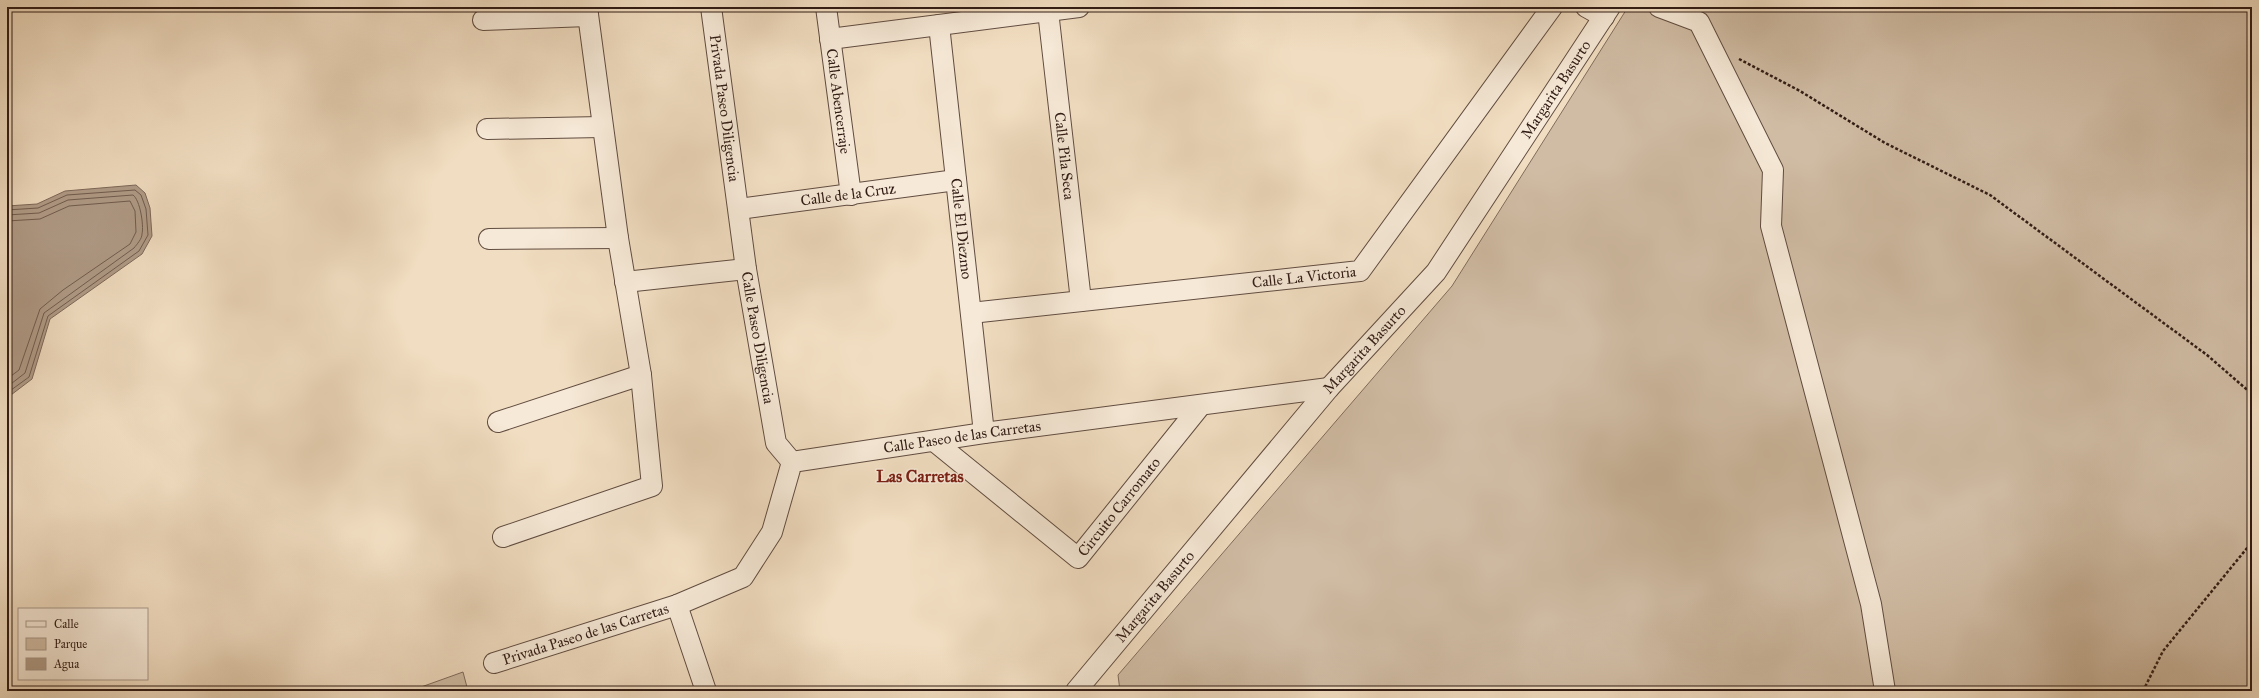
<svg xmlns="http://www.w3.org/2000/svg" width="2259" height="698" viewBox="0 0 2259 698" font-family="'IM FELL Great Primer',serif">
<rect width="100%" height="100%" fill="#f1ddc1"/>
<filter id="stains"><feTurbulence type="fractalNoise" baseFrequency=".005" numOctaves="4"/><feColorMatrix values="0 0 0 0 .2 0 0 0 0 .09 0 0 0 0 .02 0 0 0 .5 -.17"/></filter>
<radialGradient id="worn" r=".72"><stop offset=".6" stop-color="#630" stop-opacity="0"/><stop offset="1" stop-color="#630" stop-opacity=".3"/></radialGradient>
<path fill="#d0bca4" stroke="#806c5c" d="M1628 7H2252V691H1120L1118 675 1452 286Z
M463 672 468 691H410Z"/>
<path fill="#b09b87" stroke="#7d6859" d="M136 185 145 193 150 208 152 236 142 254 50 319 32 379 7 398V206L37 204 65 191Z"/>
<g fill="none" stroke-linecap="round" stroke-linejoin="round">
<path stroke="#705c4e" stroke-width="1" d="M7 210 38 208 67 195 135 190 141 195 146 209 148 235 139 251 48 316 29 377 7 393
M7 215 39 213 68 200 133 195C140 200 144 225 142 234 142 239 137 244 134 248L44 313 25 373 7 387
M7 221 40 219 69 206 130 201 135 211 136 232 130 244 63 290 40 309 19 370 7 379"/>
<defs>
<g id="minor">
<path id="s1" d="M711 7 746 269 776 443 792 462"/>
<path id="s2" d="M826 7 851 195"/>
<path d="M1586 7 1604 17"/>
<path d="M1659 7 1699 22 1773 170 1771 226 1871 604 1885 691"/>
<path id="s3" d="M1048 11 1081 301"/>
<path d="M483 20 588 16"/>
<path id="s4" d="M939 25 984 433"/>
<path d="M830 39 1079 7"/>
<path d="M487 129 602 127"/>
<path id="s5" d="M739 209 956 180"/>
<path d="M489 239 618 238"/>
<path d="M625 282 746 269"/>
<path id="s6" d="M971 313 1360 271 1552 7"/>
<path d="M498 422 641 375"/>
<path id="s7" d="M934 441 1078 558 1201 405"/>
<path d="M503 537 652 486 641 375 618 238 587 7"/>
<path d="M677 605 706 691"/>
<path id="s8" d="M494 663 677 605 743 577 772 532 792 462 984 433 1329 388"/>
<path id="s9" d="M1076 691 1329 388 1436 272 1610 7"/>
</g>
</defs>
<use href="#minor" stroke="#614c40" stroke-width="22"/>
<path stroke="#311c15" stroke-width="2.5" stroke-dasharray="3 2" stroke-linecap="butt" d="M1739 59 1800 91 1885 143 1990 195 2207 355 2252 394
M2143 691 2163 651 2252 542"/>
<use href="#minor" stroke="#f6e9d7" stroke-width="20"/>
</g>
<g text-anchor="middle" dominant-baseline="central" stroke-width="3" stroke-linejoin="round" paint-order="stroke">
<g font-size="15" fill="#311c15" stroke="#f6e9d7">
<text stroke="none"><textPath href="#s9" startOffset="771">Margarita Basurto</textPath></text>
<text stroke="none"><textPath href="#s2" startOffset="95">Calle Abencerraje</textPath></text>
<text stroke="none"><textPath href="#s1" startOffset="102">Privada Paseo Diligencia</textPath></text>
<text stroke="none"><textPath href="#s3" startOffset="146">Calle Pila Seca</textPath></text>
<text stroke="none"><textPath href="#s5" startOffset="110">Calle de la Cruz</textPath></text>
<text stroke="none"><textPath href="#s4" startOffset="205">Calle El Diezmo</textPath></text>
<text stroke="none"><textPath href="#s6" startOffset="335">Calle La Victoria</textPath></text>
<text stroke="none"><textPath href="#s1" startOffset="334">Calle Paseo Diligencia</textPath></text>
<text stroke="none"><textPath href="#s9" startOffset="447">Margarita Basurto</textPath></text>
<text stroke="none"><textPath href="#s8" startOffset="562">Calle Paseo de las Carretas</textPath></text>
<text stroke="none"><textPath href="#s7" startOffset="251">Circuito Carromato</textPath></text>
<text stroke="none"><textPath href="#s9" startOffset="123">Margarita Basurto</textPath></text>
<text stroke="none"><textPath href="#s8" startOffset="96">Privada Paseo de las Carretas</textPath></text>
</g>
<g font-size="17" font-weight="bold" fill="#7a1f14" stroke="#f6e9d7">
<text x="920" y="476">Las Carretas</text>
</g>
</g>
<rect width="2259" height="698" fill="none" stroke="#f1ddc1" stroke-width="24"/>
<rect x="8" y="8" width="2243" height="682" fill="none" stroke="#311c15" stroke-width="2"/>
<rect x="12" y="12" width="2235" height="674" fill="none" stroke="#311c15"/>
<rect x="18" y="608" width="130" height="72" fill="#f6e9d7" stroke="#a79789"/>
<rect x="26" y="621" width="20" height="6" fill="#f6e9d7" stroke="#a79789"/>
<text x="54" y="628" font-size="12" fill="#311c15">Calle</text>
<rect x="26" y="638" width="20" height="12" fill="#d0bca4" stroke="#a79789"/>
<text x="54" y="648" font-size="12" fill="#311c15">Parque</text>
<rect x="26" y="658" width="20" height="12" fill="#b09b87" stroke="#a79789"/>
<text x="54" y="668" font-size="12" fill="#311c15">Agua</text>
<rect width="100%" height="100%" filter="url(#stains)"/>
<rect width="100%" height="100%" fill="url(#worn)"/>
</svg>
